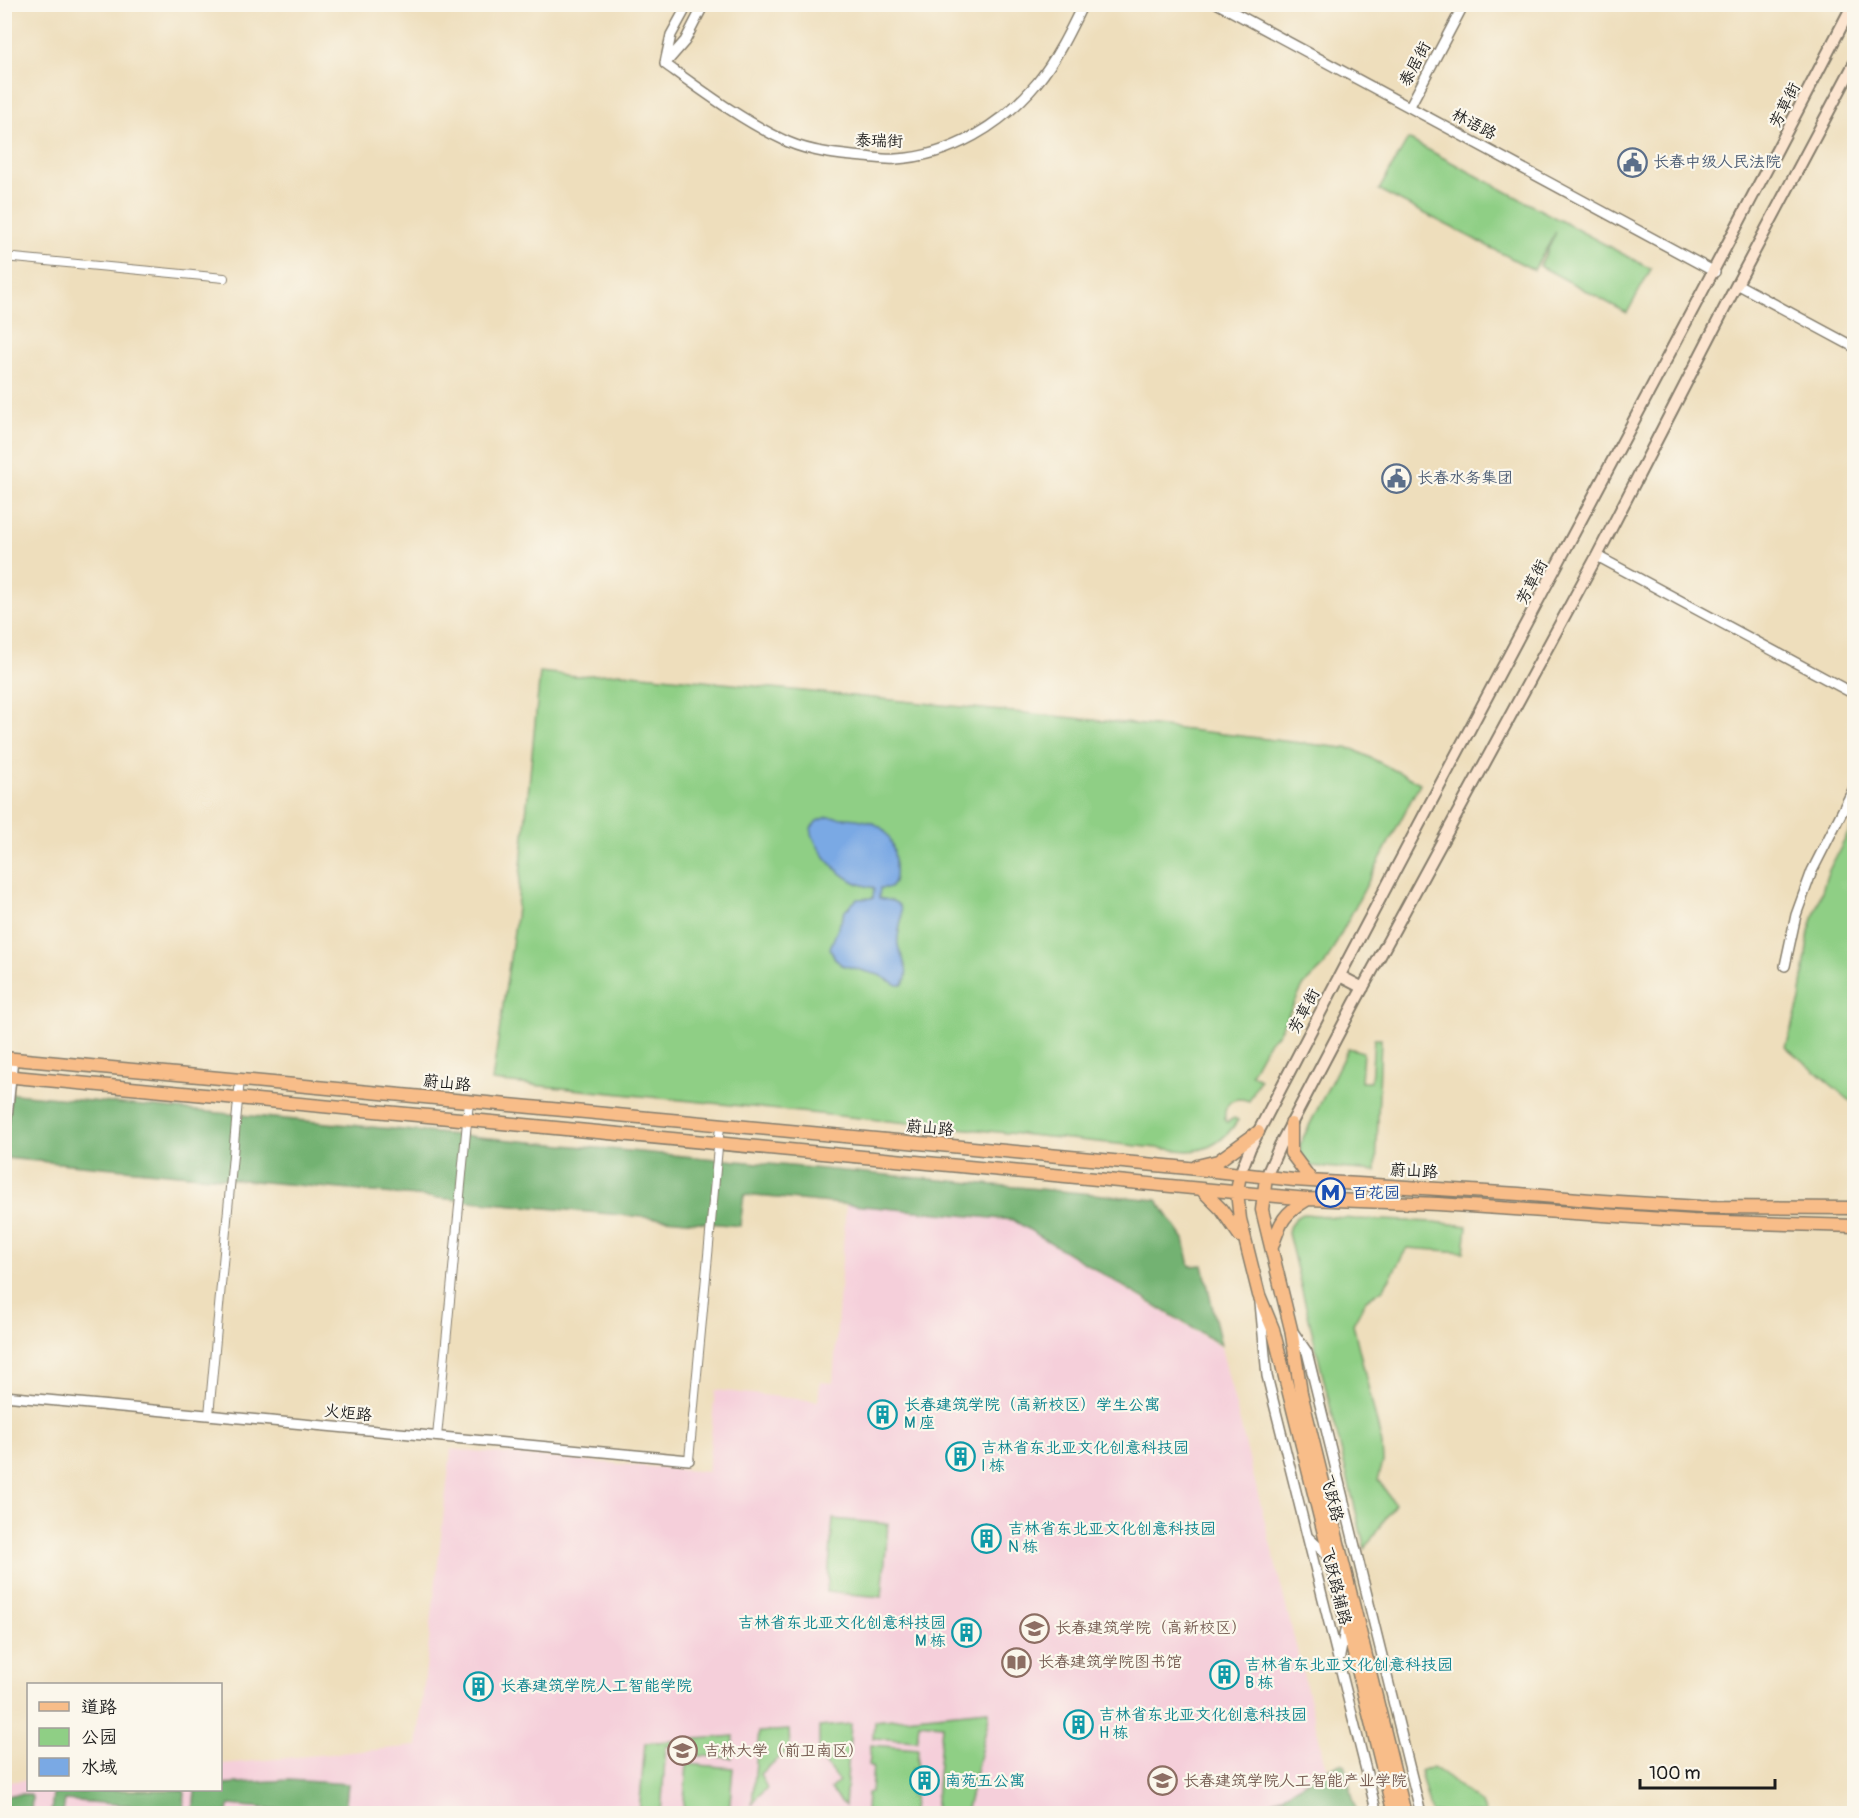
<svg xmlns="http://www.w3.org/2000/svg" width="1859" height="1818" viewBox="0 0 1859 1818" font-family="Pangolin,'LXGW WenKai TC',sans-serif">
<rect width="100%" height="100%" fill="#fbf7ec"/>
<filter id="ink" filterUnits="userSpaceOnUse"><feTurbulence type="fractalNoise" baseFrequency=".0167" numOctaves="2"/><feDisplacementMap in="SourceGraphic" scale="12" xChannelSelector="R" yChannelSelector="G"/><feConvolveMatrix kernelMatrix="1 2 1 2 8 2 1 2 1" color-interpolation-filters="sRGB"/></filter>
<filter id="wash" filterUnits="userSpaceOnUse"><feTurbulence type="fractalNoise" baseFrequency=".008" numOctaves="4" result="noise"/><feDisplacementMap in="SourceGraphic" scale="24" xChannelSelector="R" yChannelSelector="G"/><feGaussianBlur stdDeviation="1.35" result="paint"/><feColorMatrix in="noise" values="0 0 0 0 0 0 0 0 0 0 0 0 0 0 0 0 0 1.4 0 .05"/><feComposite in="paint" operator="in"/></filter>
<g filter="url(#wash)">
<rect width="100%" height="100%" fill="#eedebc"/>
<path fill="#f5cfda" d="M846 1205 1013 1221 1221 1347 1338 1813 5 1814V1782L28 1780V1790H220L221 1764 417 1746 451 1449 708 1472 715 1390 818 1401 820 1382 833 1383Z"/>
<path fill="#8fcf85" stroke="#567650" stroke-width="1.5" d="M1408 139 1651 269 1627 313 1540 266 1556 232 1534 270 1379 190Z
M540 672 576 676 622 673 1154 726 1353 749 1420 783 1324 966 1304 985 1278 1034 1269 1041 1251 1074 1260 1079 1249 1101C1233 1095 1223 1104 1225 1120L1227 1122 1234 1118 1238 1120C1226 1139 1210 1151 1187 1151L492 1081 516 917Z
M1854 822V1104L1786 1047 1800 1000 1809 931 1828 872Z
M1374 1039H1381L1376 1171 1310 1166 1301 1156 1300 1144 1348 1048 1363 1052 1361 1082H1371Z
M1305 1214 1354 1219 1434 1222 1467 1226 1464 1252 1407 1248 1390 1278 1383 1289 1366 1300 1353 1324 1382 1444 1383 1462 1378 1480 1395 1504 1365 1549 1288 1233C1289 1224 1295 1215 1305 1214Z
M833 1519 888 1524 882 1597 827 1592Z
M987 1710 989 1712V1717L966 1813H935L942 1725 919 1723 917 1741 873 1738 874 1721Z
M851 1724 845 1806 830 1789 839 1781 819 1756V1727Z
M789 1730 790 1749 760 1774 767 1788 757 1797 752 1805 759 1732Z
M734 1736 732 1758 688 1755V1748L666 1746 661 1813H639L645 1743Z
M871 1745 918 1749 917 1769H912L910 1795 914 1796 913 1813H866L867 1793 871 1792 873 1766H869Z
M687 1764 733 1768 729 1813H683Z
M1433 1767 1448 1777 1482 1805 1485 1813H1431L1420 1771Z"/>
<path fill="#73b272" stroke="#486747" stroke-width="1.5" d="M4 1093 1157 1200 1184 1239 1190 1266 1203 1265 1221 1345 1013 1220 744 1195 740 1226 5 1158Z
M1340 1763 1344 1764 1357 1813H1314L1282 1797 1276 1801 1269 1813H1253L1322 1772Z
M289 1780 348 1784 345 1813H320L229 1805 228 1813H193L195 1790H220L221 1784Z
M118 1790H183L185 1793 183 1813H173V1809L65 1800 63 1813H51L53 1793Z
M30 1794 32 1797 31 1813H5V1795Z"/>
<path fill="#7aa9e4" stroke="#4b6280" stroke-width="1.5" d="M828 817C863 819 893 817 895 862 895 871 897 881 890 888H880L879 898C885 900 897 900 900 907 905 918 896 933 898 945 901 959 913 972 902 985H897L879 975 842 965 835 959 830 948 845 911 857 899 873 898 874 888C866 886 859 885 851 880 835 871 813 847 811 828L817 821Z"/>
</g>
<g filter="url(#ink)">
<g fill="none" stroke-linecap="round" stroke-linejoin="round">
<defs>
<path id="minor" d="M4 257 224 278
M209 1415 240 1079
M437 1437 469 1101
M689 1460 720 1126"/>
<path id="tertiary" d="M1218 4 1715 272
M665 63 671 35 688 4
M665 64C704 92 744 122 788 142 811 152 840 155 864 157 875 158 886 160 896 159 951 156 1002 125 1037 83 1056 60 1070 31 1083 4
M665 64 685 41 704 4
M1410 106 1464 4
M1737 284 1854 347
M1597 556 1854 694
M1785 966 1796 915 1812 871 1854 788
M4 1147 13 1058
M1260 1303 1267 1376 1377 1814
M1292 1330 1307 1352 1421 1814
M4 1396 689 1460
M1308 1537 1330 1558
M1340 1656 1346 1625"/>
<path id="secondary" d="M1340 976 1363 988
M1240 1174 1250 1148C1447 765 1655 387 1853 4
M1266 1177 1280 1145 1354 1004 1597 556 1737 284 1854 64"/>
<path id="primary" d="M4 1058 1188 1168 1294 1180 1519 1194 1603 1201 1700 1207 1854 1208
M4 1076 1308 1199 1438 1204 1693 1221 1854 1226
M1291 1124V1153L1312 1181
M1197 1166 1218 1161 1258 1132
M1240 1174 1237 1192 1240 1219 1259 1295 1273 1329 1394 1814
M1266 1177 1262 1210 1291 1329 1301 1393 1405 1814
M1201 1189 1221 1209 1240 1236
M1272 1247C1280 1222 1284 1213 1308 1199"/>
</defs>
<use href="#minor" stroke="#857d6c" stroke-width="10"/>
<use href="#tertiary" stroke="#857d6c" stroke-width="12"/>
<use href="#secondary" stroke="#857d6c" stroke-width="14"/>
<use href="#primary" stroke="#857d6c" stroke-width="15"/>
<use href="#minor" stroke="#fff" stroke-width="8"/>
<use href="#tertiary" stroke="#fff" stroke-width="9"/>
<use href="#secondary" stroke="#fce5d0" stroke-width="10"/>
<use href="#primary" stroke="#f8bd89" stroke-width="12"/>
</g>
</g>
<defs>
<symbol id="civic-ring" viewBox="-11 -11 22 22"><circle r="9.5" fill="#fbf7ec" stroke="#5c6f8a" stroke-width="1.5"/><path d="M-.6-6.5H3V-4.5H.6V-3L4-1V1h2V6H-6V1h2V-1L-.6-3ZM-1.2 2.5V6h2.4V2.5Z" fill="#5c6f8a"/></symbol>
<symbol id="metro-ring" viewBox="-11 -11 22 22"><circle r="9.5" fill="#fbf7ec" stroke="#1a4fb4" stroke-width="1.5"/><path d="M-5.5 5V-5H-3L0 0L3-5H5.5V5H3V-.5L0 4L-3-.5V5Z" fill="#1a4fb4"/></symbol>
<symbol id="building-ring" viewBox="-11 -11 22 22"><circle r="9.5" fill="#fbf7ec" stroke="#0f9aa8" stroke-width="1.5"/><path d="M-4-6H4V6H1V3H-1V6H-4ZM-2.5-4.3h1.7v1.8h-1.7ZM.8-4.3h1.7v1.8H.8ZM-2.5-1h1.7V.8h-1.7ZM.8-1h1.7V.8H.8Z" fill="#0f9aa8"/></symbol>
<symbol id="university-ring" viewBox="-11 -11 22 22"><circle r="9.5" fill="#fbf7ec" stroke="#8d6e63" stroke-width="1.5"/><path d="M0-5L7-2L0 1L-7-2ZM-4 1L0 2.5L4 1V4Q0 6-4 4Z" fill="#8d6e63"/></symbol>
<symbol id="library-ring" viewBox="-11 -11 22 22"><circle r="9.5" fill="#fbf7ec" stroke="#8d6e63" stroke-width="1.5"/><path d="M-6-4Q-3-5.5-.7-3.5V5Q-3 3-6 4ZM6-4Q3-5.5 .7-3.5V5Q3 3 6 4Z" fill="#8d6e63"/></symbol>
</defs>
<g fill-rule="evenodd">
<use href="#civic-ring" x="1616" y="146" width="33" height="33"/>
<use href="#civic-ring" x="1380" y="462" width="33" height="33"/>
<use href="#metro-ring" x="1314" y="1176" width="33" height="33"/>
<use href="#building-ring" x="866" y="1398" width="33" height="33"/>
<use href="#building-ring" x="944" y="1440" width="33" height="33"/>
<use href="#building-ring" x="970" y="1522" width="33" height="33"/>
<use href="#university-ring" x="1018" y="1612" width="33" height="33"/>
<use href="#building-ring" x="950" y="1616" width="33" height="33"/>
<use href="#library-ring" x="1000" y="1646" width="33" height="33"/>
<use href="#building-ring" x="1208" y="1658" width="33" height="33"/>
<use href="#building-ring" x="462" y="1670" width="33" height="33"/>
<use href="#building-ring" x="1062" y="1708" width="33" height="33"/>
<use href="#university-ring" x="666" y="1734" width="33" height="33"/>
<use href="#building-ring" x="908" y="1764" width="33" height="33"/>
<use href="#university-ring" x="1146" y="1764" width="33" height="33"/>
</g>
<g text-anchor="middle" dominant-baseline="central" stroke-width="4.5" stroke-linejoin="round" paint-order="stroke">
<g font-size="16" fill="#1c1c1c" stroke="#fbf7ec">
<text transform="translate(1415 64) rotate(-62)">泰居街</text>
<text transform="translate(1785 105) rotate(-63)">芳草街</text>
<text transform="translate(1474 124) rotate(28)">林语路</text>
<text transform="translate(879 141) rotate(1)">泰瑞街</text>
<text transform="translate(1532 582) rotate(-62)">芳草街</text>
<text transform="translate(1304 1011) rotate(-62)">芳草街</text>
<text transform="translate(447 1083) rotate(6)">蔚山路</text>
<text transform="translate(930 1128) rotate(5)">蔚山路</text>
<text transform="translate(1414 1171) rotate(3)">蔚山路</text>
<text transform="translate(348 1413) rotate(6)">火炬路</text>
<text transform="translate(1332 1498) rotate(76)">飞跃路</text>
<text transform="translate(1336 1586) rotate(76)">飞跃路辅路</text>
</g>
<g font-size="16" fill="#4e5e75" stroke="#fbf7ec" text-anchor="start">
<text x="1653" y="162">长春中级人民法院</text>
<text x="1417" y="478">长春水务集团</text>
</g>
<g font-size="16" fill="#164399" stroke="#fbf7ec" text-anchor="start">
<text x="1352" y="1193">百花园</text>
</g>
<g font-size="16" fill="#0d838f" stroke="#fbf7ec" text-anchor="start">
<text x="904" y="1405">长春建筑学院（高新校区）学生公寓<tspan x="904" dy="18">M 座</tspan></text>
<text x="981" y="1448">吉林省东北亚文化创意科技园<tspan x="981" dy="18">I 栋</tspan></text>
<text x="1008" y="1529">吉林省东北亚文化创意科技园<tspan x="1008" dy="18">N 栋</tspan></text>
<text x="946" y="1623" text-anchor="end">吉林省东北亚文化创意科技园<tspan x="946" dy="18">M 栋</tspan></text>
<text x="1245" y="1665">吉林省东北亚文化创意科技园<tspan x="1245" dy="18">B 栋</tspan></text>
<text x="500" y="1686">长春建筑学院人工智能学院</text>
<text x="1099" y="1715">吉林省东北亚文化创意科技园<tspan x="1099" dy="18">H 栋</tspan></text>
<text x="945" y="1781">南苑五公寓</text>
</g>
<g font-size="16" fill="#785e54" stroke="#fbf7ec" text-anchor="start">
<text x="1055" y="1628">长春建筑学院（高新校区）</text>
<text x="1038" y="1662">长春建筑学院图书馆</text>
<text x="704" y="1751">吉林大学（前卫南区）</text>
<text x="1183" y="1781">长春建筑学院人工智能产业学院</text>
</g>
</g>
<rect width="1859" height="1818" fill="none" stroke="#fbf7ec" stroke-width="24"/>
<rect x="27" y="1683" width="195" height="108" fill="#fbf7ec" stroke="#a29f99" stroke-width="1.5"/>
<rect x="39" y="1702" width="30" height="9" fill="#f8bd89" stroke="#a29f99" stroke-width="1.5"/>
<text x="81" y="1713" font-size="18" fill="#1c1c1c">道路</text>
<rect x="39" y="1728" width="30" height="18" fill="#8fcf85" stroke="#a29f99" stroke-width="1.5"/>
<text x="81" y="1743" font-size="18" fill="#1c1c1c">公园</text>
<rect x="39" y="1758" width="30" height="18" fill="#7aa9e4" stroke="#a29f99" stroke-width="1.5"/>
<text x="81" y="1773" font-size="18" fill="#1c1c1c">水域</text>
<path d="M1640 1779v9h135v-9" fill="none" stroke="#1c1c1c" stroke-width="3"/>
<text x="1649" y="1779" font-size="18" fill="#1c1c1c" stroke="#fbf7ec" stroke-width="4.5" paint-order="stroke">100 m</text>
</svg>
